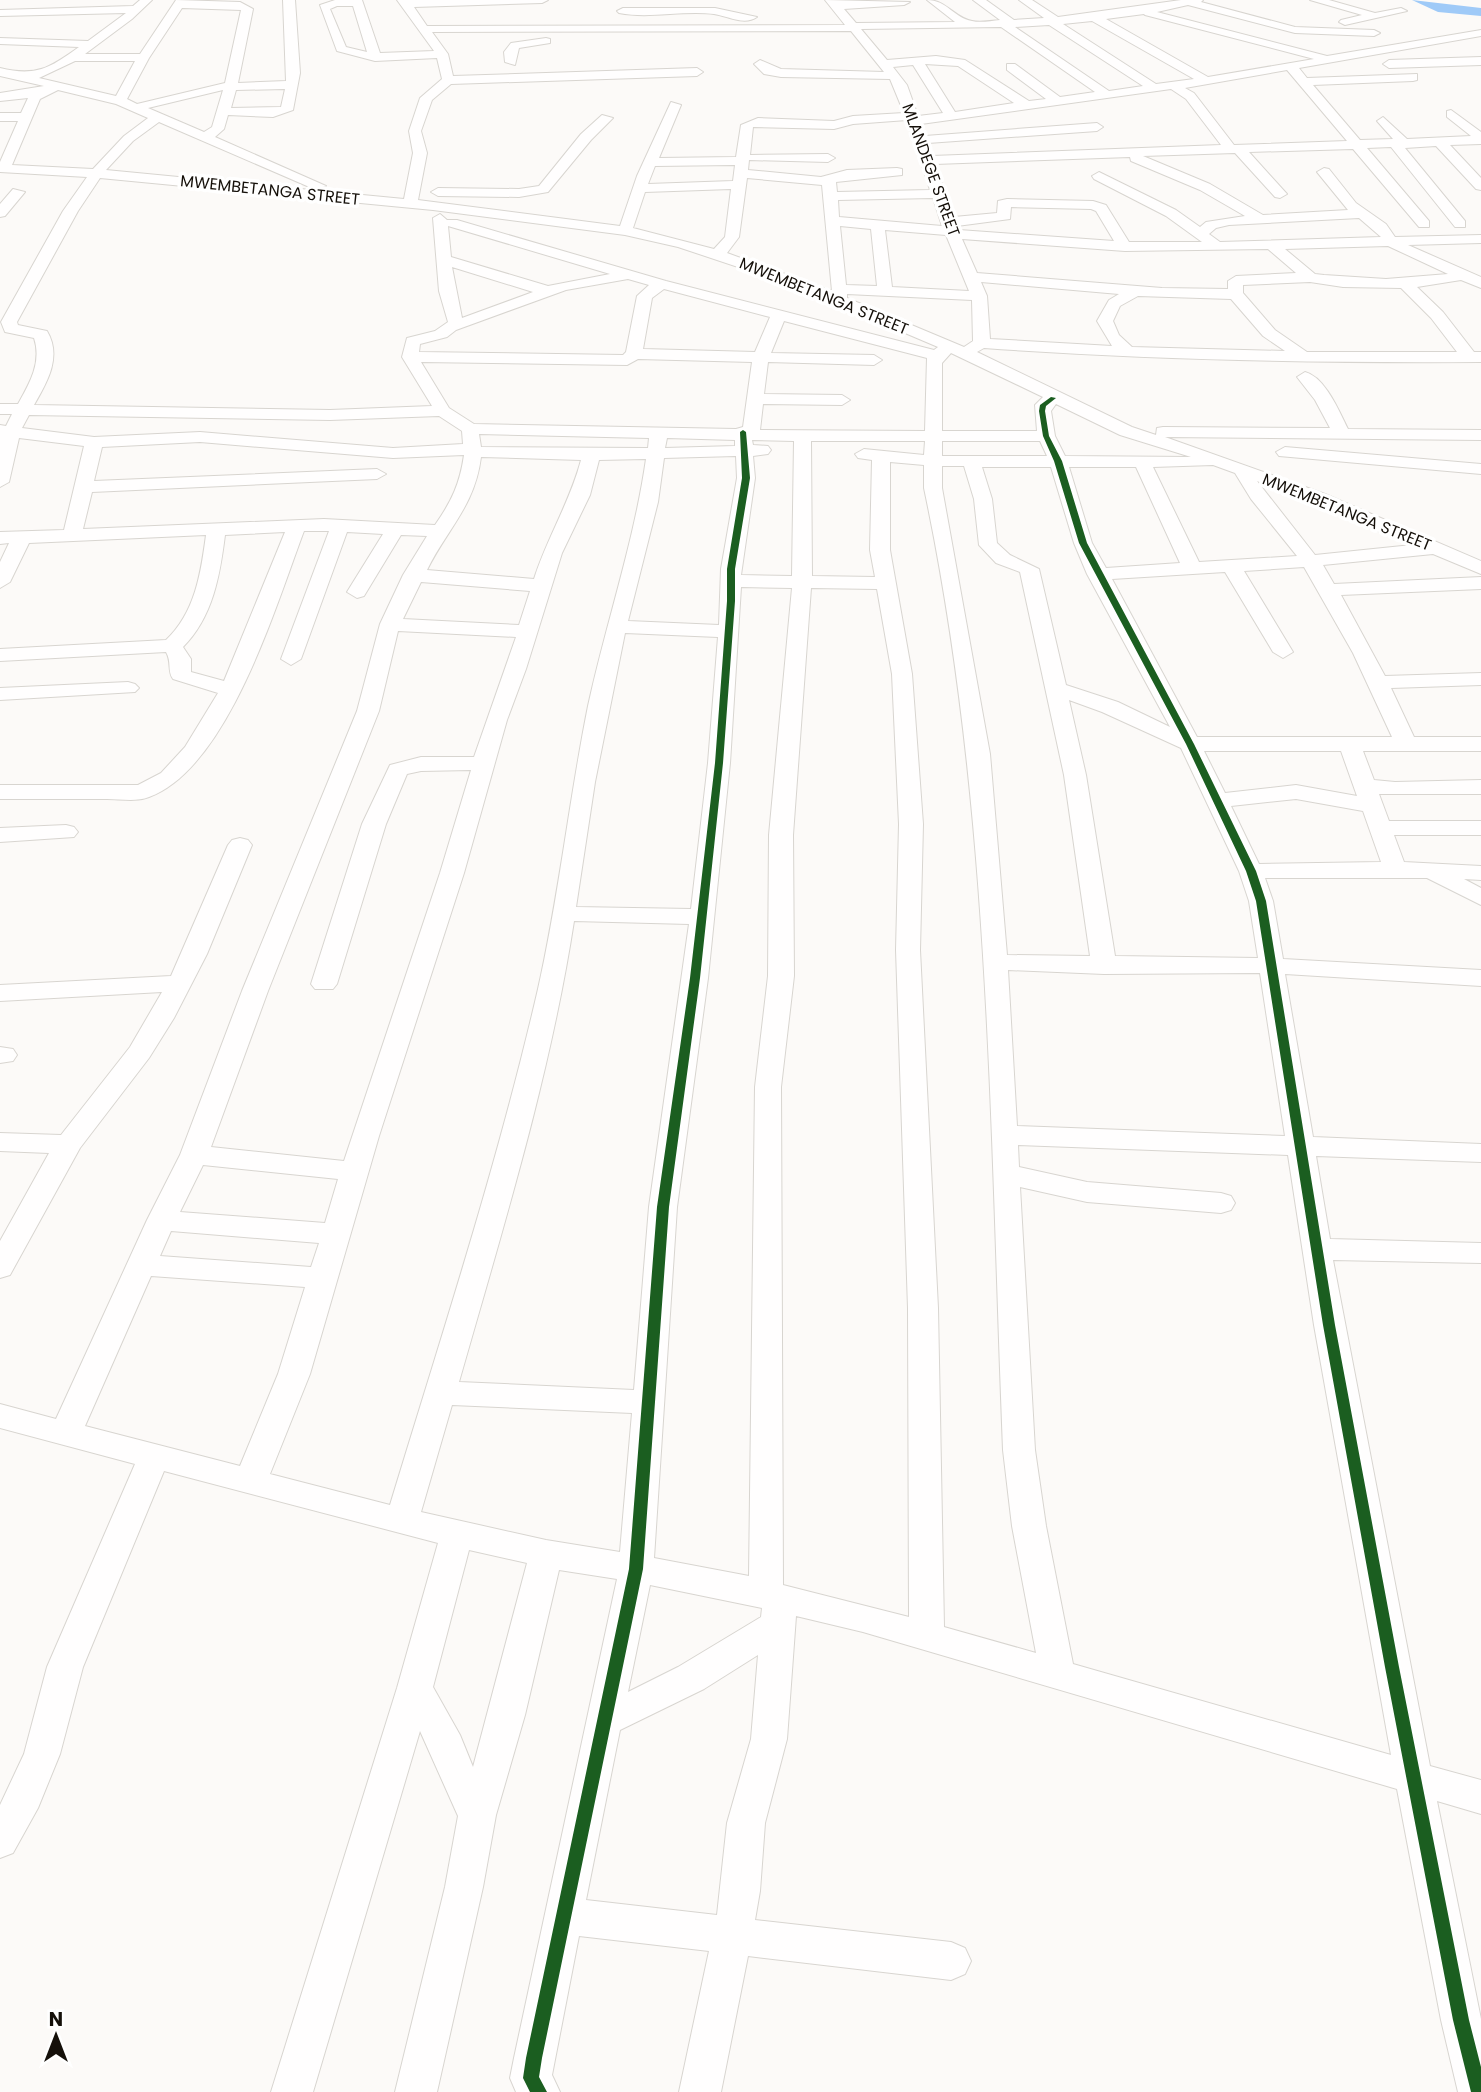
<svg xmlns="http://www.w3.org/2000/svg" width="1481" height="2092" viewBox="0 0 1481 2092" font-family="Poppins,sans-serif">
<rect width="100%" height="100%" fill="#fcfaf8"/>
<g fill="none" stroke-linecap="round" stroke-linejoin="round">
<path fill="#9fcaf8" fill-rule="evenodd" d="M1412 0 1481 8V16L1438 12Z"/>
<defs>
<path id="minor" d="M140 0H152L132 19 85 54H140L176 0 240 2 253 9 238 83 286 81 283 0H295L300 73 293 110 273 117 228 115 224 129 215 137 326 186 314 189 159 122 133 141 106 170 404 199 413 153 409 131 420 98 442 79 437 58 375 61 337 51 320 5 335 0H362L380 53 434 51 397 0H548L542 3 414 7 427 26 845 25 825 0 910 2 904 5 844 9 856 23 955 22 927 0C947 0 954 18 972 21 980 23 991 21 1000 20L973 0H986L1014 20 1044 18 1019 0H1032L1058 17 1181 0H1203L1201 2 1295 27 1374 30 1380 33 1374 36 1295 33 1188 5 1157 12 1327 56 1481 30V36L1299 68 1307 78 1417 74V80L1413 81 1313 85 1360 140 1393 139 1377 121 1383 117 1407 139 1471 136 1447 117V111L1451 110 1481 132V144L1450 145 1481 178V190L1476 189 1436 146 1405 148 1465 221V227H1455L1391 147 1367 148 1429 221V227H1419L1353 149 1249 152 1287 194 1280 198 1275 197 1235 153 1143 156 1210 184 1263 215 1348 210 1317 172 1324 168 1329 169 1356 203 1386 224 1395 237 1481 235V243L1408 245 1481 277V288L1461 280 1417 287 1443 312 1474 352H1481V362C1315 363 1149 360 984 348L977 352 1132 427 1156 435 1157 428 1163 427 1330 428 1315 400 1297 377 1305 372C1325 377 1339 411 1348 429L1481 430V440L1165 437 1325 494 1481 561V574L1433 554 1323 565 1334 584 1481 577V589L1341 595 1385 676 1481 673V685L1391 688 1414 737H1481V751H1363L1374 780 1395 782 1481 780V794H1379L1389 821H1481V835H1394L1404 862 1481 866V880L1464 879 1481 888V905L1427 878H1265L1273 901 1283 959 1481 970V986L1285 974 1313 1137 1481 1144V1162L1316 1156 1330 1239 1481 1243V1263L1333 1260 1430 1766 1481 1780V1814L1437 1801 1481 2019V2092H1458L1441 2020 1397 1789 863 1632 796 1616 787 1739 765 1823 760 1891 755 1920 951 1942 965 1948 971 1961 965 1974 951 1980 748 1956 721 2092H679L709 1951 579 1936 552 2075 560 2092H516L510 2078 514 2058 617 1579 559 1570 525 1715 496 1815 483 1887 437 2092H395L445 1887 458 1816 420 1731 313 2092H271L397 1688 438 1543 164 1471 83 1667 60 1754 38 1808 13 1853 0 1858V1805L24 1754 47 1667 135 1464 0 1428V1404L56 1419 147 1220 180 1155 242 991 357 711 380 624 403 575 427 536 401 535 364 596 357 598 347 592 383 534 347 532 301 659 291 665 281 659 329 531H304C276 605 228 768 149 797 137 802 120 799 107 799 71 799 36 799 0 799V785H138L161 773 185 747 218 693 173 679C167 671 172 662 166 652L0 661V649L166 640C195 613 201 573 206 535L29 543 10 582 0 588V562L9 543 0 544V532L64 530 84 446 19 438 9 482 0 487V425L6 426 12 414H0V404H18C30 383 42 362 34 338L5 332 1 322 63 211 87 177 0 172V162L18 121H0V113H21L28 98 0 101V93L44 86 0 76V68C36 77 50 68 79 47L0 44V38L88 41 126 13 0 16V10L133 6ZM337 6H353L367 52 346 47 330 9ZM182 8 241 10 225 83 137 104 127 99 149 58ZM1144 14 1145 15 1314 59 1208 77 1106 19ZM1092 21 1194 79 1156 84 1063 24ZM1049 25 1143 86 1109 91 1015 27ZM1001 27 1095 92 1060 97 1015 64H1007V70L1046 99 1029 101 965 60 936 56 887 60 861 29ZM851 31 884 72 781 69 760 60 754 64 764 74 781 77 890 79 904 113 853 116 834 121 758 118 741 125 736 157 659 158 681 105 671 102 637 176 620 226 418 200 427 153 421 131 432 100 451 84 697 76 703 72 697 68 453 76 448 54 432 32ZM75 61H135L116 96 39 78ZM925 64 958 66 1014 103 955 112ZM913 65 943 113 918 116 907 85 893 67ZM1287 70 1347 141 1234 145 1194 93 1185 88ZM285 89 281 107 231 108 236 90ZM1171 89 1186 99 1221 145 932 156 928 143 1097 131 1103 127 1097 123 925 136 921 124ZM58 90 116 104 148 118 124 136 93 169 12 165 40 99ZM223 90 212 127 204 132 148 108ZM907 120 930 190 837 192 836 182 902 175V169L897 168 847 170 821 177 748 170 749 160 828 162 835 158 828 154 750 155 753 127 834 129 853 124ZM1130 157 1131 161 1200 190 1245 216 1206 222 1200 227 1176 210 1099 172 1092 176 1094 179 1166 216 1202 242H1129L1106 205 1093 201 1007 199 998 201 997 213 954 217 935 164ZM735 165 733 181 648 184 655 166ZM100 178 433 210 625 235 678 247 792 285 938 347 934 350 666 281 457 220H447L440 214 433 218 439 291 448 322 435 331 407 338 402 357 432 406 330 410 34 405C48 381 62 356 47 331L18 325 17 322 78 211ZM747 178 822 185 832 291 727 253 739 237ZM731 189 725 237 714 249 633 228 645 192ZM933 198 942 226 839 217 838 200ZM1011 207 1091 209 1096 211 1114 241 959 230 957 226 1010 219ZM1359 218 1381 237 1220 242 1209 234 1216 228 1229 225ZM448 226 610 274 548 286 451 257ZM840 226 871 229 877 286 846 285ZM885 230 946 235 969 291 892 287ZM962 239 1125 251 1268 249 1296 273 1236 276 1228 281V289L1162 288 977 273ZM1388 246 1448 274 1386 279 1324 275 1315 274 1285 249ZM452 267 533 292 462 318ZM628 279 649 285 637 296 626 352 623 355 419 352 420 344 447 337 456 330 566 290ZM981 282 1119 294 1109 300 1097 321 1112 346 990 339 987 296ZM1310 282 1343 287 1401 288 1431 318 1457 352H1307L1275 330 1243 293V285ZM664 289 770 317 755 352 643 349 652 298ZM847 294 972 300 973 341 964 347 847 298ZM1138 296 1231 299 1263 336 1285 351 1132 347 1119 335 1113 321 1120 306ZM784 321 927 358 925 431 760 430 763 404 842 405 850 400 842 395 764 394 768 362 874 365 882 360 874 355 771 353ZM951 353 1043 397 1035 405 1037 431H942V363ZM638 359 752 362 743 427 736 429 474 424 449 408 421 362 627 365ZM1056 404 1120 435 1191 457 1065 456 1055 436 1051 411ZM29 415 330 420 439 416 462 431 463 444 393 448 200 432 94 437 22 428ZM479 434 649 438 648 448 481 447ZM667 438 735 440V446L665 448ZM752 440 794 441 792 576 741 575 755 478 753 456 768 454 771 450 768 446 753 445ZM811 441H925L924 455 864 449 855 454 858 458 872 460 870 550 875 577 812 576ZM942 441H1040L1047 456H942ZM200 442 393 458 464 455C460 483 452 501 435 525L324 519 83 529 92 492 377 479 386 474 377 469 94 481 102 447ZM736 456 737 478 721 569 719 625 628 621 658 502 664 458ZM481 457 581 460C570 502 547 538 534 579L427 570C447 529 475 506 481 457ZM646 459C634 543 606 623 588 706 569 800 559 896 538 989 498 1163 442 1334 390 1505L270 1474 310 1374 379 1136 464 873 507 720 526 669 562 553 590 495 599 460ZM890 462 924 465V488C991 804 990 1129 1003 1450L1012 1526 1036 1653 944 1627 938 1308 920 950 923 824 912 674 890 550ZM1213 465 1235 473 1251 499 1297 556 1199 562 1153 467ZM942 466H964L974 499 979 545 996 563 1020 572 1064 775 1090 956 1007 955 990 754 942 488ZM982 467H1051L1074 543 1087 574 1170 727 1118 702 1066 685 1039 569 1010 555 997 543 992 499ZM1069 467H1136L1180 563 1106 568 1092 543ZM1257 481 1412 545 1315 555ZM285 532 224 681 191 672V659L183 647C213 617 220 575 225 535ZM1304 567 1353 653 1392 737H1197L1112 579 1225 572 1273 652 1283 658 1293 652 1244 571ZM421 582 530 591 519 625 403 619ZM741 587 792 588 769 835 768 976 755 1087 749 1576 654 1558 677 1207 708 978 730 763ZM811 588 877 589 892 674 899 824 896 950 908 1308 909 1617 783 1585 781 1087 794 976 793 835ZM398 631 516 637 474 757H421L390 765 362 824 311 984 315 989H333L337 984 386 824 407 774 421 771 471 770 440 873 344 1161 211 1147 268 991 379 711ZM625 633 718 637 708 763 691 909 576 907 595 782ZM1069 700 1102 712 1181 748 1239 871 1249 901 1258 958 1115 956 1086 775ZM1204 751H1341L1357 796 1296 785 1225 793ZM1296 799 1363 811 1381 862 1259 864 1231 806ZM574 921 689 924 649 1207 634 1390 459 1382C502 1231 550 1077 574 921ZM1008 970 1104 974 1260 973 1285 1136 1017 1126ZM1018 1145 1288 1155 1314 1325 1391 1755 1073 1664 1046 1526 1035 1450 1020 1187 1087 1202 1221 1213 1231 1210 1235 1203 1231 1196 1221 1193 1087 1182 1019 1167ZM203 1165 338 1179 325 1223 180 1212ZM171 1231 319 1243 311 1267 160 1256ZM151 1276 305 1287 278 1374 240 1466 85 1426ZM452 1405 632 1413 620 1552 546 1540 421 1512ZM469 1550 527 1563 473 1767 460 1735 433 1687ZM650 1585 762 1608 761 1617 678 1667 628 1692ZM758 1655 751 1739 727 1823 717 1915 586 1900 620 1730 704 1689Z
M1310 0H1329L1375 13 1401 8 1407 11 1345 25 1339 22 1341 20 1362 15Z
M623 8H715L757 17C744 26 728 16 714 14 683 10 650 19 619 13L617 11Z
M546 38 550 39V43L519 48 515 65 505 62 504 52 511 43Z
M1481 57V65L1389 68 1383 64 1389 60Z
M602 115 613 118 591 140 548 192 519 197 438 196 431 192 438 188 519 189 539 186 581 134Z
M13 189 25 192 5 216 0 217V204Z
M1285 447 1481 464V474L1279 456 1276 452Z
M128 682 135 684 139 688 135 692 0 700V688Z
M66 825 74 827 78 832 74 837 0 842V828Z
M240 838 248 840 252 845 207 954 174 1018 149 1058 80 1148 10 1275 0 1278V1241L49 1153 0 1151V1133L61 1135 130 1047 162 992 0 1001V985L171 976 228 845 232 840Z
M0 1047 13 1049 17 1055 13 1061 0 1063Z"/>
</defs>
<use href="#minor" stroke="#d8d5d0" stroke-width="2"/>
<use href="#minor" fill="#fffefe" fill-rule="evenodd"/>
<defs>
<path id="cycleway" d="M1051 397 1056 398 1046 406 1045 411 1049 436 1062 461 1087 543 1194 744 1256 871 1266 901 1335 1325 1399 1667 1469 2020 1481 2067V2092H1471L1453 2020 1385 1667 1323 1325 1256 901 1246 871 1186 744 1079 543 1054 461 1043 436 1039 411 1040 405Z
M743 430 746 432 750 478 735 569V601L723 763 700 978 669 1207 643 1569 542 2058 539 2077 547 2092H530L523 2078 526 2058 629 1569 657 1207 690 978 715 763 727 601V569L742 478 740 432Z"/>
</defs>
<use href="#cycleway" stroke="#fff" stroke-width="5"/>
<use href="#cycleway" fill="#1b5e20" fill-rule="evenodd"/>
</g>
<g text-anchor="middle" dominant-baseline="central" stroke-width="7" stroke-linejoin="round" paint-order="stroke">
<g font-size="16" fill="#15100a" stroke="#fff">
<text transform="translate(931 170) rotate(70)">MLANDEGE STREET</text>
<text transform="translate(270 190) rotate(6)">MWEMBETANGA STREET</text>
<text transform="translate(824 296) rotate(22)">MWEMBETANGA STREET</text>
<text transform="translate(1347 512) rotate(22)">MWEMBETANGA STREET</text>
</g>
</g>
<g transform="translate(56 2036)" stroke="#ffffff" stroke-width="5" paint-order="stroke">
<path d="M0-5L12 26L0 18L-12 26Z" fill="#15100a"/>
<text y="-10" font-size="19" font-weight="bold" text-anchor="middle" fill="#15100a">N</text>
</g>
</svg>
